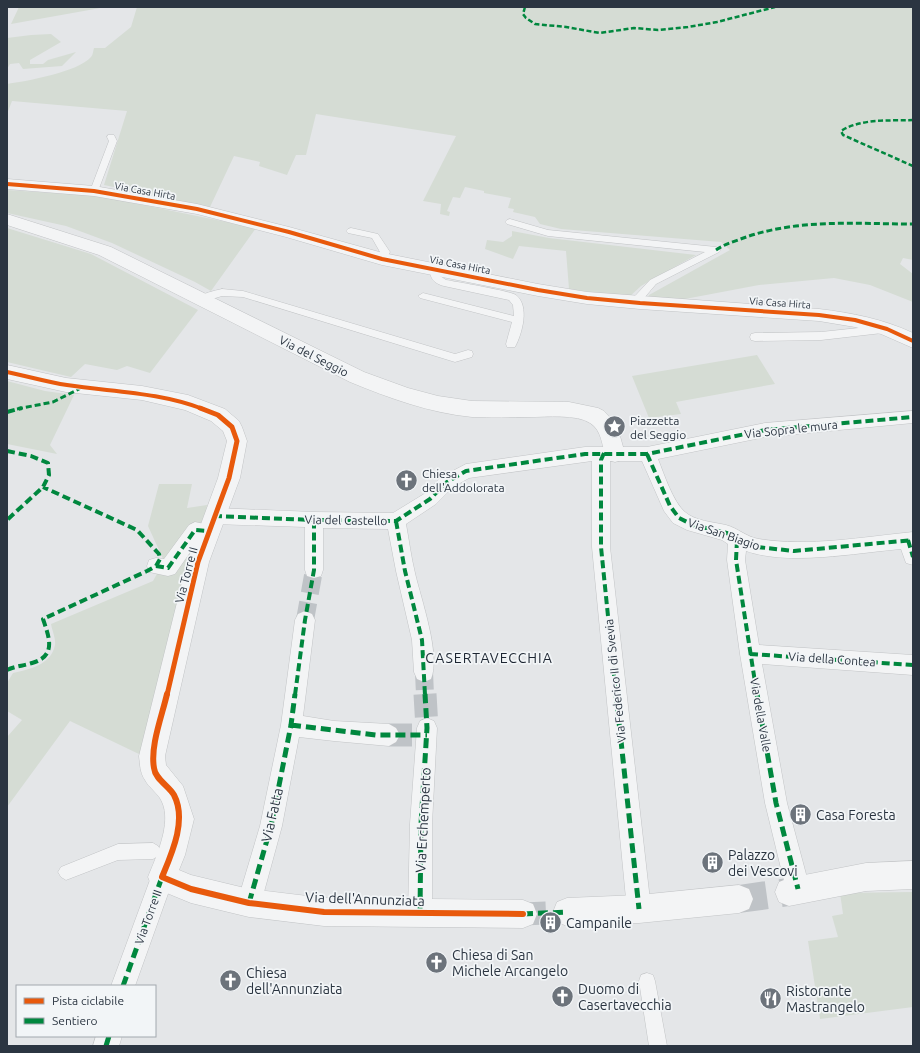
<svg xmlns="http://www.w3.org/2000/svg" width="920" height="1053" viewBox="0 0 920 1053" font-family="Ubuntu,sans-serif">
<rect width="100%" height="100%" fill="#e4e6e8"/>
<path fill="#d5dcd4" d="M19 7H106L11 24Z
M137 7H913V260L903 258 900 264 913 274V302L870 285 834 278 759 285 669 302 647 300 649 295 730 250 721 242 561 229 540 224 535 217 513 212 514 209 508 208 511 198 484 193V191L465 187 460 198 453 197 447 211 450 212 449 216 440 214 441 204 423 201 456 136 316 114 306 155H296L287 175 259 166 260 162 234 156 210 207 104 185 127 111 12 101 7 114V84C27 81 78 72 91 57 93 55 93 51 94 48H105L131 27Z
M51 34 61 42 30 60V64H43L48 60 76 52 62 66 23 69 19 63 10 64 7 69V38L31 35Z
M7 190 99 196 256 228 211 291 195 282 112 243 66 226 7 213Z
M7 228 91 254 198 310 150 373 127 366 117 370 85 364 71 377 7 362Z
M512 231 549 238 696 255 641 286 628 298 569 289 566 251 519 246 513 259 485 249 487 240 503 242 512 236Z
M757 355 775 384 676 402 681 414 649 418 632 376Z
M7 381 45 391 74 395 50 445 57 454 7 444Z
M159 484H192L187 508 207 505 205 523 141 755 70 721 7 807V737L22 720 7 711V683L13 673C30 669 51 665 55 645 56 639 52 630 51 624L153 581 164 561 148 526Z
M913 892V1007L820 1019 808 941 838 937 832 916 843 914 840 893Z"/>
<g fill="none" stroke-linecap="round" stroke-linejoin="round">
<path stroke="#bfc3c7" stroke-width="18" stroke-dasharray="18 9" stroke-linecap="butt" d="M305 620 314 570
M424 672 425 695"/>
<path stroke="#bfc3c7" stroke-width="23" stroke-dasharray="23 12" stroke-linecap="butt" d="M425 694 427 728
M389 735H421
M523 914 567 912"/>
<path stroke="#bfc3c7" stroke-width="28" stroke-dasharray="28 14" stroke-linecap="butt" d="M739 899 789 892"/>
<defs>
<path id="service" d="M108 135H114L117 141 98 191 94 194 91 193 90 191 109 141 107 137Z
M510 219 548 230 716 247 721 250 719 252 656 284 645 297 643 305 640 306 635 303V296L650 280 705 252 548 236 507 224 505 222 507 220Z
M351 228 378 234 390 252 385 261 382 262 377 259 380 252 372 238 348 233 346 231 348 229Z
M435 266 440 269V276L446 280C457 282 510 291 516 295 530 306 522 334 515 347H507L506 344 512 322 420 298 418 296 423 293 514 316 513 305 509 300 444 286C435 284 427 277 432 267Z
M222 289 243 291 455 354 468 350 472 351 473 354 472 357 455 362 243 297 222 296 202 302 197 299C202 293 214 291 222 289Z
M887 325 891 326 892 329 891 332 821 340 755 341 751 340 750 337 751 334 755 333 821 332Z
M153 843 158 846 161 851 158 856 153 859 118 860 66 880 61 877 58 872 61 867 118 844Z
M647 973 653 975 655 981 667 1046H649L639 981 641 975Z"/>
<path id="pedestrian" d="M913 411V423L765 437 658 459C664 474 673 502 685 512 695 521 713 522 726 525 738 528 746 537 759 539 809 547 863 537 913 532V565L906 563 901 549C855 553 789 566 746 551L745 560 759 645 913 655V675L762 664 787 803 810 889 806 897 798 901 790 897 786 889 765 803 740 654 727 560 728 544 722 540 687 530 673 523 664 511 642 461H610V547L651 909 647 917 639 921 631 917 627 909 592 547V461L469 478 453 487 436 504 406 524C409 540 411 557 415 573 421 599 441 655 431 679L424 682 417 679 414 672 412 640 396 571 388 529 323 528V570L321 576 314 578 307 576 305 570V527L214 524 208 521 205 516 208 511 214 508 314 512 393 513 424 494 441 477 466 464 585 447H647L765 423Z
M195 522 214 526 217 531 214 536 208 539 200 538 175 574 168 576 149 572 147 566 149 560 156 558 164 559 189 525Z
M305 611 312 614 315 620 303 716 334 721 389 724 396 728 400 735 396 742 389 746 334 741 299 737 282 826 261 903 257 911 249 915 241 911 237 903 260 826 281 725 295 620 298 614Z
M427 718 434 721 437 728 432 824V913L428 921 420 925 412 921 408 913 410 824 417 728 420 721Z
M162 865 170 869 174 877 135 986H111L154 869Z
M96 1036H122L119 1046H93Z"/>
<path id="minor" d="M7 179 94 186 197 204 289 227 383 253 538 284 587 292 819 309C852 313 883 319 913 333V348L881 334 855 327 819 321 640 309 587 304 538 296 382 265 286 237 197 214 94 196 7 189Z
M7 214 111 247 364 372 408 388 438 396 472 401 569 402 598 408 604 411 612 420 620 436 625 454 622 460 615 462 608 460C601 447 603 431 590 423 577 414 546 417 530 417 511 417 492 418 472 417 430 413 389 398 350 382L99 255 7 225Z
M7 365 66 378 142 386 188 395 225 409 239 421 242 427 247 441 240 478 209 562 165 756 166 765 183 786 194 819 185 855 179 870 191 875 249 889 324 898 523 900 533 904 537 914 533 924 523 928 324 926 249 917 191 903 152 887 148 877C156 857 172 823 162 802 159 794 149 788 145 780 140 773 140 764 139 756L187 562 218 478 227 441 223 431 211 421 185 410 142 400 66 392 7 379Z
M913 861V889L866 891 789 906 779 902 775 892 779 882 789 878 866 863Z
M739 885 749 889 753 899 749 909 739 913 639 923 567 926 557 922 553 912 557 902 567 898 639 895Z"/>
</defs>
<use href="#service" stroke="#c2c4c6" stroke-width="1"/>
<use href="#pedestrian" stroke="#c2c4c6" stroke-width="1"/>
<use href="#minor" stroke="#c2c4c6" stroke-width="1"/>
<use href="#service" fill="#f3f4f5" fill-rule="evenodd"/>
<use href="#pedestrian" fill="#f3f4f5" fill-rule="evenodd"/>
<use href="#minor" fill="#f3f4f5" fill-rule="evenodd"/>
<path stroke="#00873e" stroke-width="2.5" stroke-dasharray="5 2.5" stroke-linecap="butt" d="M525 7 523 14 526 18 535 24 566 27 600 33 634 28 658 30 688 27 717 22 775 7
M913 120C891 121 861 118 841 131L843 135 913 166"/>
<path stroke="#00873e" stroke-width="3" stroke-dasharray="6 3" stroke-linecap="butt" d="M716 250C723 245 730 243 738 240 794 218 855 224 913 224
M17 409 53 402 81 388"/>
<path stroke="#00873e" stroke-width="4" stroke-dasharray="8 4" stroke-linecap="butt" d="M7 412 22 408
M7 451 31 456 48 463 49 475 43 487 7 520
M604 453 601 460V547L616 695
M647 454 670 506 679 518 693 525 727 533 737 540 757 547 794 551 913 540
M214 516 314 520 396 521 430 499 447 482 466 471 585 454H647L765 430 913 417
M396 521 405 571 422 640 425 695
M737 540 736 560 757 695
M908 540 913 557
M156 566 168 568 195 530 208 531
M750 654 913 665
M7 670C15 666 23 666 32 663 57 656 49 637 43 619L147 571 156 566 160 559 159 554 137 530 43 487
M295 695 305 620 314 570V520"/>
<path stroke="#00873e" stroke-width="5" stroke-dasharray="10 5" stroke-linecap="butt" d="M616 694 639 909
M757 694 776 803 798 889
M291 725 376 735H427
M249 903 271 826 291 725 295 694
M420 913 421 824 427 728 425 694
M523 914 567 912
M123 986 162 877
M106 1046 109 1036"/>
<defs>
<path id="cycleway-far2" d="M7 184 94 191 197 209 289 232 382 259 538 290 587 298 640 303 819 315 855 320 887 329 913 341
M7 372C27 376 47 382 67 385 113 392 159 392 203 409"/>
<path id="cycleway-far1" d="M167 695 198 562 229 478 237 441 232 427 218 415 200 408"/>
<path id="cycleway" d="M167 694C162 716 150 746 154 768 155 779 169 786 174 795 187 820 172 853 162 877L191 889 249 903 324 912 523 914"/>
</defs>
<use href="#cycleway-far2" stroke="#f2f5f7" stroke-width="6"/>
<use href="#cycleway-far1" stroke="#f2f5f7" stroke-width="8"/>
<use href="#cycleway" stroke="#f2f5f7" stroke-width="9"/>
<use href="#cycleway-far2" stroke="#e8590c" stroke-width="4"/>
<use href="#cycleway-far1" stroke="#e8590c" stroke-width="5"/>
<use href="#cycleway" stroke="#e8590c" stroke-width="6"/>
</g>
<defs>
<symbol id="sight-disc" viewBox="-11 -11 22 22"><circle r="9.5" fill="#6c737b" stroke="#f2f5f7"/><path d="M0-6L1.8-2.2L6-1.7L2.9 1.2L3.7 5.4L0 3.3L-3.7 5.4L-2.9 1.2L-6-1.7L-1.8-2.2Z" fill="#fff"/></symbol>
<symbol id="church-disc" viewBox="-11 -11 22 22"><circle r="9.5" fill="#6c737b" stroke="#f2f5f7"/><path d="M-1.2-6h2.4v3.5h3.3v2.4h-3.3V6h-2.4V-.1h-3.3v-2.4h3.3Z" fill="#fff"/></symbol>
<symbol id="building-disc" viewBox="-11 -11 22 22"><circle r="9.5" fill="#6c737b" stroke="#f2f5f7"/><path d="M-4-6H4V6H1V3H-1V6H-4ZM-2.5-4.3h1.7v1.8h-1.7ZM.8-4.3h1.7v1.8H.8ZM-2.5-1h1.7V.8h-1.7ZM.8-1h1.7V.8H.8Z" fill="#fff"/></symbol>
<symbol id="restaurant-disc" viewBox="-11 -11 22 22"><circle r="9.5" fill="#6c737b" stroke="#f2f5f7"/><path d="M-5-6h1v4h1v-4h1v4h1v-4h1v5L-1.5 .5V6h-2V.5L-5-1ZM5-6V6H3V1.5H1.5Q1.5-4 5-6Z" fill="#fff"/></symbol>
</defs>
<g fill-rule="evenodd">
<use href="#sight-disc" x="602" y="414" width="25" height="25"/>
<use href="#church-disc" x="394" y="468" width="25" height="25"/>
<use href="#building-disc" x="788" y="802" width="25" height="25"/>
<use href="#building-disc" x="700" y="850" width="25" height="25"/>
<use href="#building-disc" x="538" y="910" width="25" height="25"/>
<use href="#church-disc" x="424" y="950" width="25" height="25"/>
<use href="#church-disc" x="218" y="968" width="25" height="25"/>
<use href="#church-disc" x="550" y="984" width="25" height="25"/>
<use href="#restaurant-disc" x="758" y="986" width="25" height="25"/>
</g>
<g text-anchor="middle" dominant-baseline="central" stroke-width="3.5" stroke-linejoin="round" paint-order="stroke">
<g font-size="10" fill="#2b3541" stroke="#f2f5f7">
<text transform="translate(145 191) rotate(10)">Via Casa Hirta</text>
<text transform="translate(460 265) rotate(11)">Via Casa Hirta</text>
<text transform="translate(780 303) rotate(4)">Via Casa Hirta</text>
</g>
<g font-size="12" fill="#2b3541" stroke="#f2f5f7">
<text transform="translate(314 356) rotate(27)">Via del Seggio</text>
<text transform="translate(791 429) rotate(-6)">Via Sopra le mura</text>
<text transform="translate(346 520) rotate(1)">Via del Castello</text>
<text transform="translate(724 534) rotate(19)">Via San Biagio</text>
<text transform="translate(186 575) rotate(-75)">Via Torre II</text>
<text transform="translate(832 659) rotate(4)">Via della Contea</text>
<text transform="translate(615 681) rotate(-96)">Via Federico II di Svevia</text>
<text transform="translate(761 715) rotate(80)">Via della Valle</text>
<text transform="translate(148 917) rotate(-70)">Via Torre II</text>
</g>
<g font-size="12" fill="#2b3541" stroke="#f2f5f7" text-anchor="start">
<text x="630" y="420">Piazzetta<tspan x="630" dy="14">del Seggio</tspan></text>
<text x="422" y="473">Chiesa<tspan x="422" dy="14">dell'Addolorata</tspan></text>
</g>
<g font-size="14" letter-spacing="1" fill="#1d2632" stroke="#f2f5f7">
<text x="489" y="658">CASERTAVECCHIA</text>
</g>
<g font-size="14" fill="#2b3541" stroke="#f2f5f7">
<text transform="translate(272 815) rotate(-77)">Via Fatta</text>
<text transform="translate(423 820) rotate(-87)">Via Erchemperto</text>
<text transform="translate(365 899) rotate(2)">Via dell'Annunziata</text>
</g>
<g font-size="14" fill="#2b3541" stroke="#f2f5f7" text-anchor="start">
<text x="816" y="815">Casa Foresta</text>
<text x="728" y="855">Palazzo<tspan x="728" dy="16">dei Vescovi</tspan></text>
<text x="566" y="923">Campanile</text>
<text x="452" y="955">Chiesa di San<tspan x="452" dy="16">Michele Arcangelo</tspan></text>
<text x="246" y="973">Chiesa<tspan x="246" dy="16">dell'Annunziata</tspan></text>
<text x="578" y="989">Duomo di<tspan x="578" dy="16">Casertavecchia</tspan></text>
<text x="786" y="991">Ristorante<tspan x="786" dy="16">Mastrangelo</tspan></text>
</g>
</g>
<rect width="920" height="1053" fill="none" stroke="#2b3541" stroke-width="16"/>
<rect x="16" y="985" width="140" height="52" fill="#f2f5f7" stroke="#a2a8ae"/>
<rect x="24" y="998" width="20" height="6" fill="#e8590c" stroke="#a2a8ae"/>
<text x="52" y="1005" font-size="12" fill="#2b3541">Pista ciclabile</text>
<rect x="24" y="1018" width="20" height="6" fill="#00873e" stroke="#a2a8ae"/>
<text x="52" y="1025" font-size="12" fill="#2b3541">Sentiero</text>
</svg>
